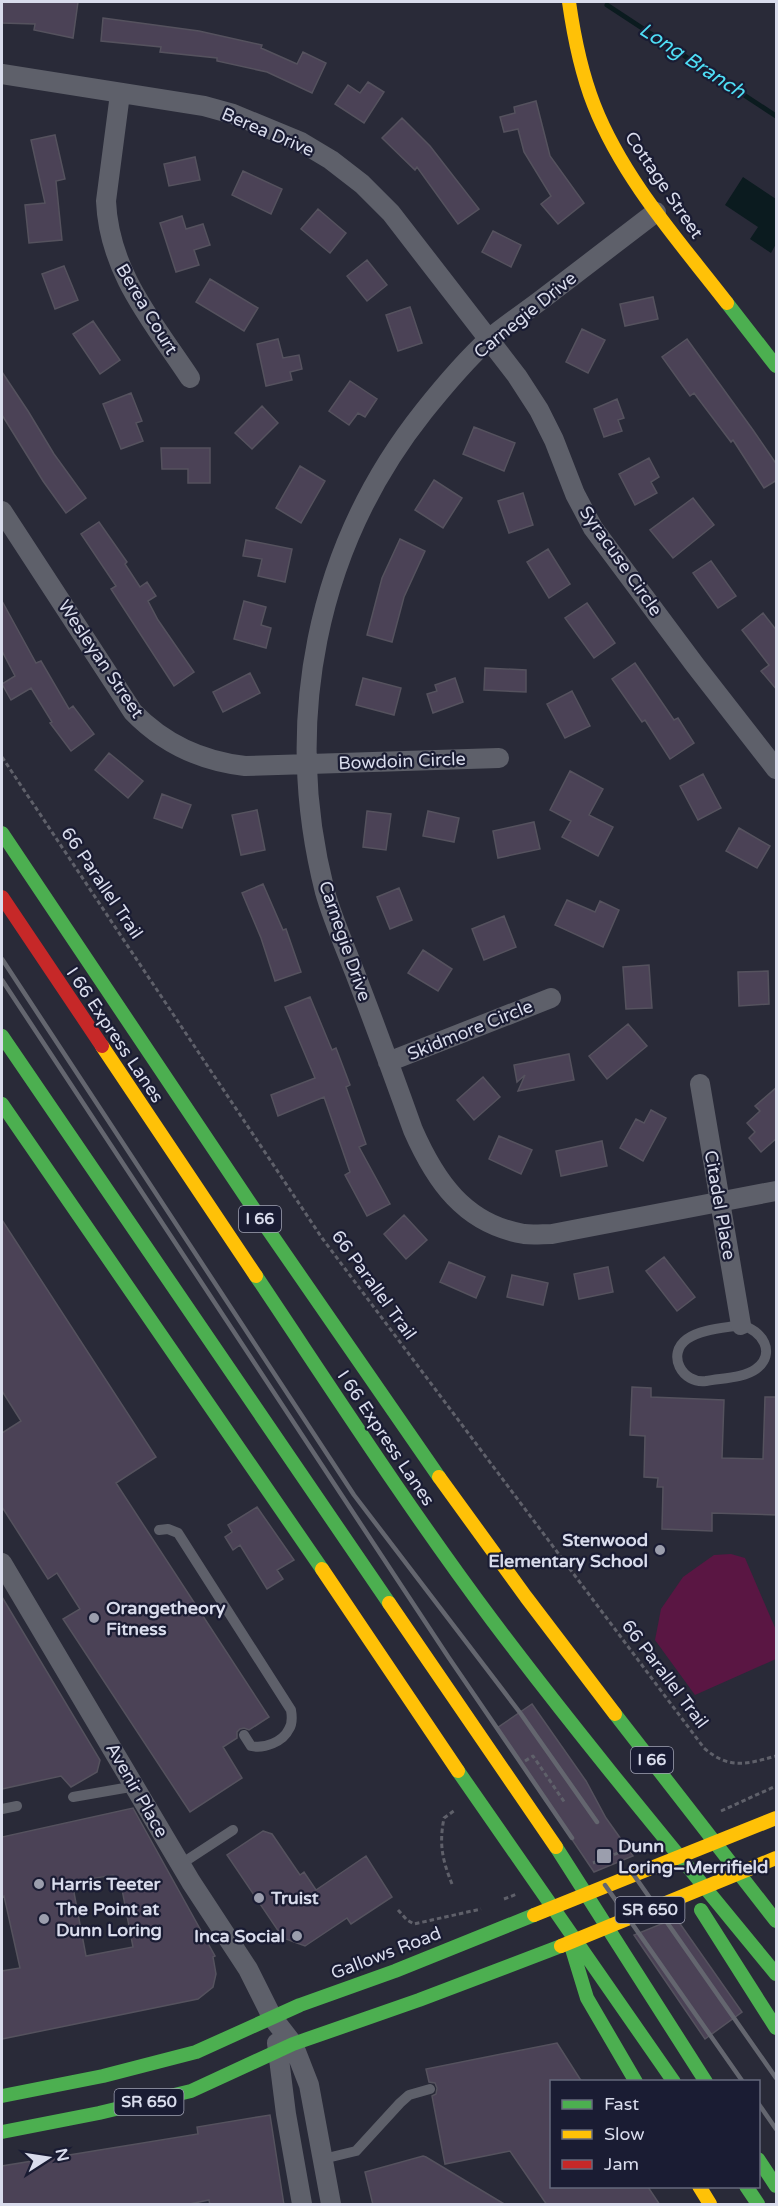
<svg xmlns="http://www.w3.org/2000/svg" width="778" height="2206" viewBox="0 0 778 2206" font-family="'Varela Round',sans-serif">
<rect width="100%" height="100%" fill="#292a38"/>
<path fill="#5a1643" d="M731 1554 745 1558 776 1630V1659L695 1695 655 1640 661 1609 683 1577 714 1555Z"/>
<path fill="#0b1b1f" d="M743 177 776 199V244L771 253 750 239 758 227 725 205Z"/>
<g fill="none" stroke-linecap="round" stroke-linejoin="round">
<path stroke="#0b1b1f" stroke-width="5" d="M607 5 776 116"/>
</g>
<path fill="#4b4256" stroke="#55525e" stroke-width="1.5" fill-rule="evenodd" d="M2 2H78L73 38 34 30 35 24 2 23Z
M103 18 199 31 262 45 261 48 297 64 303 52 326 63 312 93 267 72 217 61V58L160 52 161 47 101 41Z
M368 82 384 92 364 123 335 104 348 85 360 93Z
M536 101 550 156 584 203 558 224 541 204 551 196 524 152 518 129 504 132 500 117 515 113 514 107Z
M402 118 430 146 479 209 458 224 417 167 415 170 382 138Z
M55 135 65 179 56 181 62 240 29 243 25 205 45 203 31 140Z
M195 157 200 180 169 186 164 164Z
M243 171 282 189 271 214 232 195Z
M318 209 346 233 330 253 301 229Z
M182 216 186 229 203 224 210 245 194 250 199 265 176 272 160 223Z
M493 231 521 245 511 267 482 252Z
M367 260 387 285 367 301 347 276Z
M64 266 78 300 55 309 42 274Z
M210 279 258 308 244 331 196 302Z
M653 297 658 319 625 326 620 304Z
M410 307 422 343 398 351 386 315Z
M93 321 120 360 100 374 73 334Z
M582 329 605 340 588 373 566 362Z
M278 339 283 358 299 355 302 369 290 372 292 380 266 386 257 344Z
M687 339 753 430 777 465V480L764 488 733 440 731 442 694 393 690 396 662 357Z
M2 372 28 411 54 454 86 498 66 513 43 481 2 415Z
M350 381 377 399 365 417 358 413 349 425 329 411Z
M131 393 142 421 136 423 143 441 121 449 103 404Z
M617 399 624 418 618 420 622 431 604 437 594 409Z
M262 406 278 423 252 449 235 433Z
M474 427 515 443 504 471 463 454Z
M161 448H210V483H188V469H162Z
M649 458 659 477 651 482 657 493 635 505 619 474Z
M300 466 325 481 301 523 276 508Z
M434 480 462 498 443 528 415 510Z
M523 493 533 525 509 533 498 501Z
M693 498 714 525 673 558 650 530Z
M99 522 127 562 125 564 140 587 147 582 156 596 148 601 158 620 194 672 174 686 111 589 116 586 81 534Z
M400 539 425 551 404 597 392 642 367 635 382 578Z
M246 540 292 549 285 582 258 576 262 559 243 556Z
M548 549 570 584 549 598 527 562Z
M711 561 736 596 718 608 693 573Z
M2 601 36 663 41 661 69 709 73 706 94 734 71 751 50 723 52 722 31 688 11 700 2 684 15 676 2 651Z
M244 601 266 607 261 625 271 628 266 648 234 639Z
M587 603 615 643 594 658 565 618Z
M763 613 777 631V690L761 671 769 665 742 630Z
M635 663 674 720 678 718 694 743 670 759 645 720 642 722 612 679Z
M485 668 526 670V692L484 690Z
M250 673 260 693 223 712 213 692Z
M363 678 401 688 394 715 356 705Z
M455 678 463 702 433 713 427 694 437 691 435 685Z
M572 691 590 726 565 738 547 704Z
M109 753 143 781 128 798 95 770Z
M570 771 603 789 589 815 613 827 598 856 562 837 571 821 550 810Z
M703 774 721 808 698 820 680 786Z
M162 794 191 805 182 828 154 818Z
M257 810 265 850 241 855 232 815Z
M367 811 391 814 386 850 363 847Z
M428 811 459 818 454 842 423 836Z
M534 822 540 849 498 858 493 831Z
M739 828 770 846 757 868 726 851Z
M263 884 283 930 286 929 301 972 275 981 261 938 242 893Z
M399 888 412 920 390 929 377 897Z
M567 900 595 912 600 901 619 910 603 947 555 925Z
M504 916 516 947 484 960 472 929Z
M423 950 452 969 438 991 408 973Z
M649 965 652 1008 626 1009 623 967Z
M768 971 769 1004 739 1006 738 972Z
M310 997 332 1050 336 1048 350 1085 346 1087 366 1144 359 1147 390 1204 367 1216 345 1175 350 1172 324 1097 278 1116 271 1095 315 1078 285 1007Z
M628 1024 647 1046 607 1079 589 1056Z
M569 1054 574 1080 518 1091 525 1075 517 1082 514 1065Z
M483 1077 500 1097 474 1120 457 1100Z
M777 1087V1138L761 1152 749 1138 755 1132 747 1123 760 1111 755 1106Z
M651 1110 666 1118 643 1161 620 1148 636 1119 644 1123Z
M499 1136 532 1150 521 1174 489 1159Z
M602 1141 607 1166 561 1176 556 1151Z
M404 1215 427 1240 406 1259 384 1234Z
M2 1220 156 1457 116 1483 269 1717 249 1730 244 1728 240 1729 237 1732V1738L223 1747 242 1778 190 1812 63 1619 80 1609 57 1573 48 1579 2 1507V1433L21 1421 2 1391Z
M664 1257 695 1297 677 1311 646 1271Z
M449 1262 485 1277 476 1298 440 1282Z
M608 1267 613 1292 579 1299 574 1274Z
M512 1275 548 1283 543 1305 507 1297Z
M632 1387 651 1388V1397L724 1400 722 1458 763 1459 765 1397H777V1515L712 1513V1531L662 1529 663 1487H657L658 1478 644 1477 645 1436 630 1435Z
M257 1507 294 1560 277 1570 283 1579 267 1589 240 1545 233 1550 225 1537 232 1532 228 1525Z
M2 1597 100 1760 97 1772 71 1787 61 1776 2 1789Z
M532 1704 586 1781 606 1818 633 1856 594 1872 497 1728Z
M133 1808 215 1956 213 1957 216 1974 213 1987 198 1999 2 2039V1971L20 1968 4 1896 2 1897V1837ZM113 1875 121 1884 133 1947 86 1956 72 1882Z
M263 1831 272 1834 300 1875 304 1872 316 1890 366 1856 392 1897 351 1924 347 1918 305 1946 283 1938 227 1855Z
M676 1918 742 2012 705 2039 634 1935Z
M557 2043 582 2082H552V2187H648L660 2205H547L510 2151 445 2164 432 2096 436 2094 437 2088 435 2083 429 2082 426 2069Z
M270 2115 284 2205H210L209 2200 185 2205H2V2166L198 2134 197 2127Z
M423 2156 426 2157 506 2205H373L365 2172Z"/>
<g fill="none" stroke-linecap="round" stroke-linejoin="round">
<path stroke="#5f606a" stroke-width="3" stroke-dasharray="4.5 3" stroke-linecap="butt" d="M2 757 322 1238 704 1748C729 1770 747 1764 776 1756
M525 1761 533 1756 565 1803
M721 1811 776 1786
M593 1863 640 1844
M452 1884C442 1859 439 1844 444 1818L455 1810
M504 1899 517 1894
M398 1910 407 1920 414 1924 481 1909"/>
<path stroke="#5e606a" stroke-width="10" d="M741 1325C762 1330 777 1353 756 1369 744 1378 721 1378 706 1381 682 1384 666 1354 687 1339 701 1329 725 1328 741 1325Z
M159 1530 168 1529 178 1533 291 1710C292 1716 293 1723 289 1729 283 1742 264 1749 251 1746L244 1735
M73 1797 136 1786
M2 1809 17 1806
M181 1864 233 1830
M323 2159 356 2151 400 2103 409 2095 430 2089"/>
<path stroke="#5e606a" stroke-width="20" d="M2 74 204 106 233 114 301 142 331 160 362 184 391 213 517 376 539 410 554 440 575 494 593 528 695 665 776 769
M120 94 106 201C109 272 153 322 190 378
M656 212C619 240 582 269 545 297 527 311 507 324 489 339 466 360 444 386 424 411 315 548 282 723 325 892 333 920 345 947 355 973 375 1025 394 1077 413 1130 435 1180 464 1224 524 1234 533 1235 543 1234 552 1234L776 1191
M2 511 133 712C164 744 201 761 245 766L499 758
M388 1062 551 998
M700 1084 741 1325
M2 1563 191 1882 248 1969 272 2017 293 2044 309 2085 331 2204
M277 2043 286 2114 302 2204"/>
<path stroke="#4caf50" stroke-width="14" d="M727 303 776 366
M2 833 260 1218 439 1477
M2 1036 389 1603
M2 1104 322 1569
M256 1276C333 1391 409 1509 492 1620 583 1741 680 1857 776 1974
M615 1714 776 1921
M458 1771 674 2082
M556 1847 706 2082
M701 1910 776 2028
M572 1949 587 1998 636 2082
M2 2096 103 2076 196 2052 300 2005 395 1971 534 1915
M2 2132 99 2113 191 2091 293 2044 419 2000 561 1946
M758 2159 776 2186
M746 2186 758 2204"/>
<path stroke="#ffc107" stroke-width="14" d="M569 2C574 37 581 72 594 105 623 179 679 241 727 303
M102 1046 256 1276
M439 1477 526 1597 615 1714
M322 1569 458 1771
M389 1603 556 1847
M534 1915 776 1818
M561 1946 776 1858
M699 2186 710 2204"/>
<path stroke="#c62828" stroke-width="14" d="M2 897 102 1046"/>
<path stroke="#64666f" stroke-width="4.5" d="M2 959 354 1495 521 1714 597 1822
M2 980 449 1658 572 1838
M631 1871 776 2078
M605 1885 743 2082
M758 2103 776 2129"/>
</g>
<g fill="#9b9ead" stroke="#1a1c33" stroke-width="2">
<circle cx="660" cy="1550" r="6"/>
<circle cx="94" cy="1618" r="6"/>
<rect x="596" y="1848" width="16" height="16" rx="3"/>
<circle cx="39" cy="1884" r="6"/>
<circle cx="259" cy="1898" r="6"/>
<circle cx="44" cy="1919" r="6"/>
<circle cx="297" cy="1936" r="6"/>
</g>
<g text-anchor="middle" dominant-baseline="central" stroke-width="4.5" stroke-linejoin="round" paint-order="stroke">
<g fill="#1a1c33" stroke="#a0a2b4" stroke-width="1.5">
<rect x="239" y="1206" width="42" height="26" rx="4.5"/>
<rect x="631" y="1747" width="42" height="26" rx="4.5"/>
<rect x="615.5" y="1897" width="69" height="26" rx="4.5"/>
<rect x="114.5" y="2089" width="69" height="26" rx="4.5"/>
</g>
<g font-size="16" font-weight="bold" fill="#d9dcec">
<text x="260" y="1219">I 66</text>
<text x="652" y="1760">I 66</text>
<text x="650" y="1910">SR 650</text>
<text x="149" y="2102">SR 650</text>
</g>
<g font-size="18" fill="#d9dcec" stroke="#1a1c33">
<text transform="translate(268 132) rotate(23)">Berea Drive</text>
<text transform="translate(664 185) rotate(56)">Cottage Street</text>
<text transform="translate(147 309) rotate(59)">Berea Court</text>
<text transform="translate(525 315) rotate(-39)">Carnegie Drive</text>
<text transform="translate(621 561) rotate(55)">Syracuse Circle</text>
<text transform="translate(101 659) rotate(56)">Wesleyan Street</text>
<text transform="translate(402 761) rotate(-2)">Bowdoin Circle</text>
<text transform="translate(102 883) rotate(56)">66 Parallel Trail</text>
<text transform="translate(345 941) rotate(71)">Carnegie Drive</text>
<text transform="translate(470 1030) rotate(-22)">Skidmore Circle</text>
<text transform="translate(115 1035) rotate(56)">I 66 Express Lanes</text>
<text transform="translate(720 1205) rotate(80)">Citadel Place</text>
<text transform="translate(374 1285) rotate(54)">66 Parallel Trail</text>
<text transform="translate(386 1438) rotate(56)">I 66 Express Lanes</text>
<text transform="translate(665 1674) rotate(53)">66 Parallel Trail</text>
<text transform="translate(137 1790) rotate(60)">Avenir Place</text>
<text transform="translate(386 1953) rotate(-21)">Gallows Road</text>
</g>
<g font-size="18" font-weight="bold" fill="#d9dcec" stroke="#1a1c33" text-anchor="start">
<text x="648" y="1540" text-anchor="end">Stenwood<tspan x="648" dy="21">Elementary School</tspan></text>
<text x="106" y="1608">Orangetheory<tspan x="106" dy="21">Fitness</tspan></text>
<text x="618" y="1846">Dunn<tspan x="618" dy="21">Loring–Merrifield</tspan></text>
<text x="51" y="1884">Harris Teeter</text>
<text x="271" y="1898">Truist</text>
<text x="56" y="1909">The Point at<tspan x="56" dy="21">Dunn Loring</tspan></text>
<text x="285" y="1936" text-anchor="end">Inca Social</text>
</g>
<g font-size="20" font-style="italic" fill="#4fdff6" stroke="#1a1c33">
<text transform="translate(692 61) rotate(33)">Long Branch</text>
</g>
</g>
<rect width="778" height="2206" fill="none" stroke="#d9dcec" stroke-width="6"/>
<rect x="550" y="2080" width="210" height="108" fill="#1a1c33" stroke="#66697d" stroke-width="1.5"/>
<rect x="562" y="2100" width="30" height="9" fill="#4caf50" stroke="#66697d" stroke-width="1.5"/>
<text x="604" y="2110" font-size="18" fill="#d9dcec">Fast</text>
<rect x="562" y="2130" width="30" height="9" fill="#ffc107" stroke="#66697d" stroke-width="1.5"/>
<text x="604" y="2140" font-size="18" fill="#d9dcec">Slow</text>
<rect x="562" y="2160" width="30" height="9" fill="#c62828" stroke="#66697d" stroke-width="1.5"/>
<text x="604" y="2170" font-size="18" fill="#d9dcec">Jam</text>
<g transform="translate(48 2158) rotate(78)" stroke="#1a1c33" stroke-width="4.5" paint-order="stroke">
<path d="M0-4.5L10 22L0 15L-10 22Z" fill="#d9dcec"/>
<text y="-9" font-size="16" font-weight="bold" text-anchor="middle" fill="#d9dcec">N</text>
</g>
</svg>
